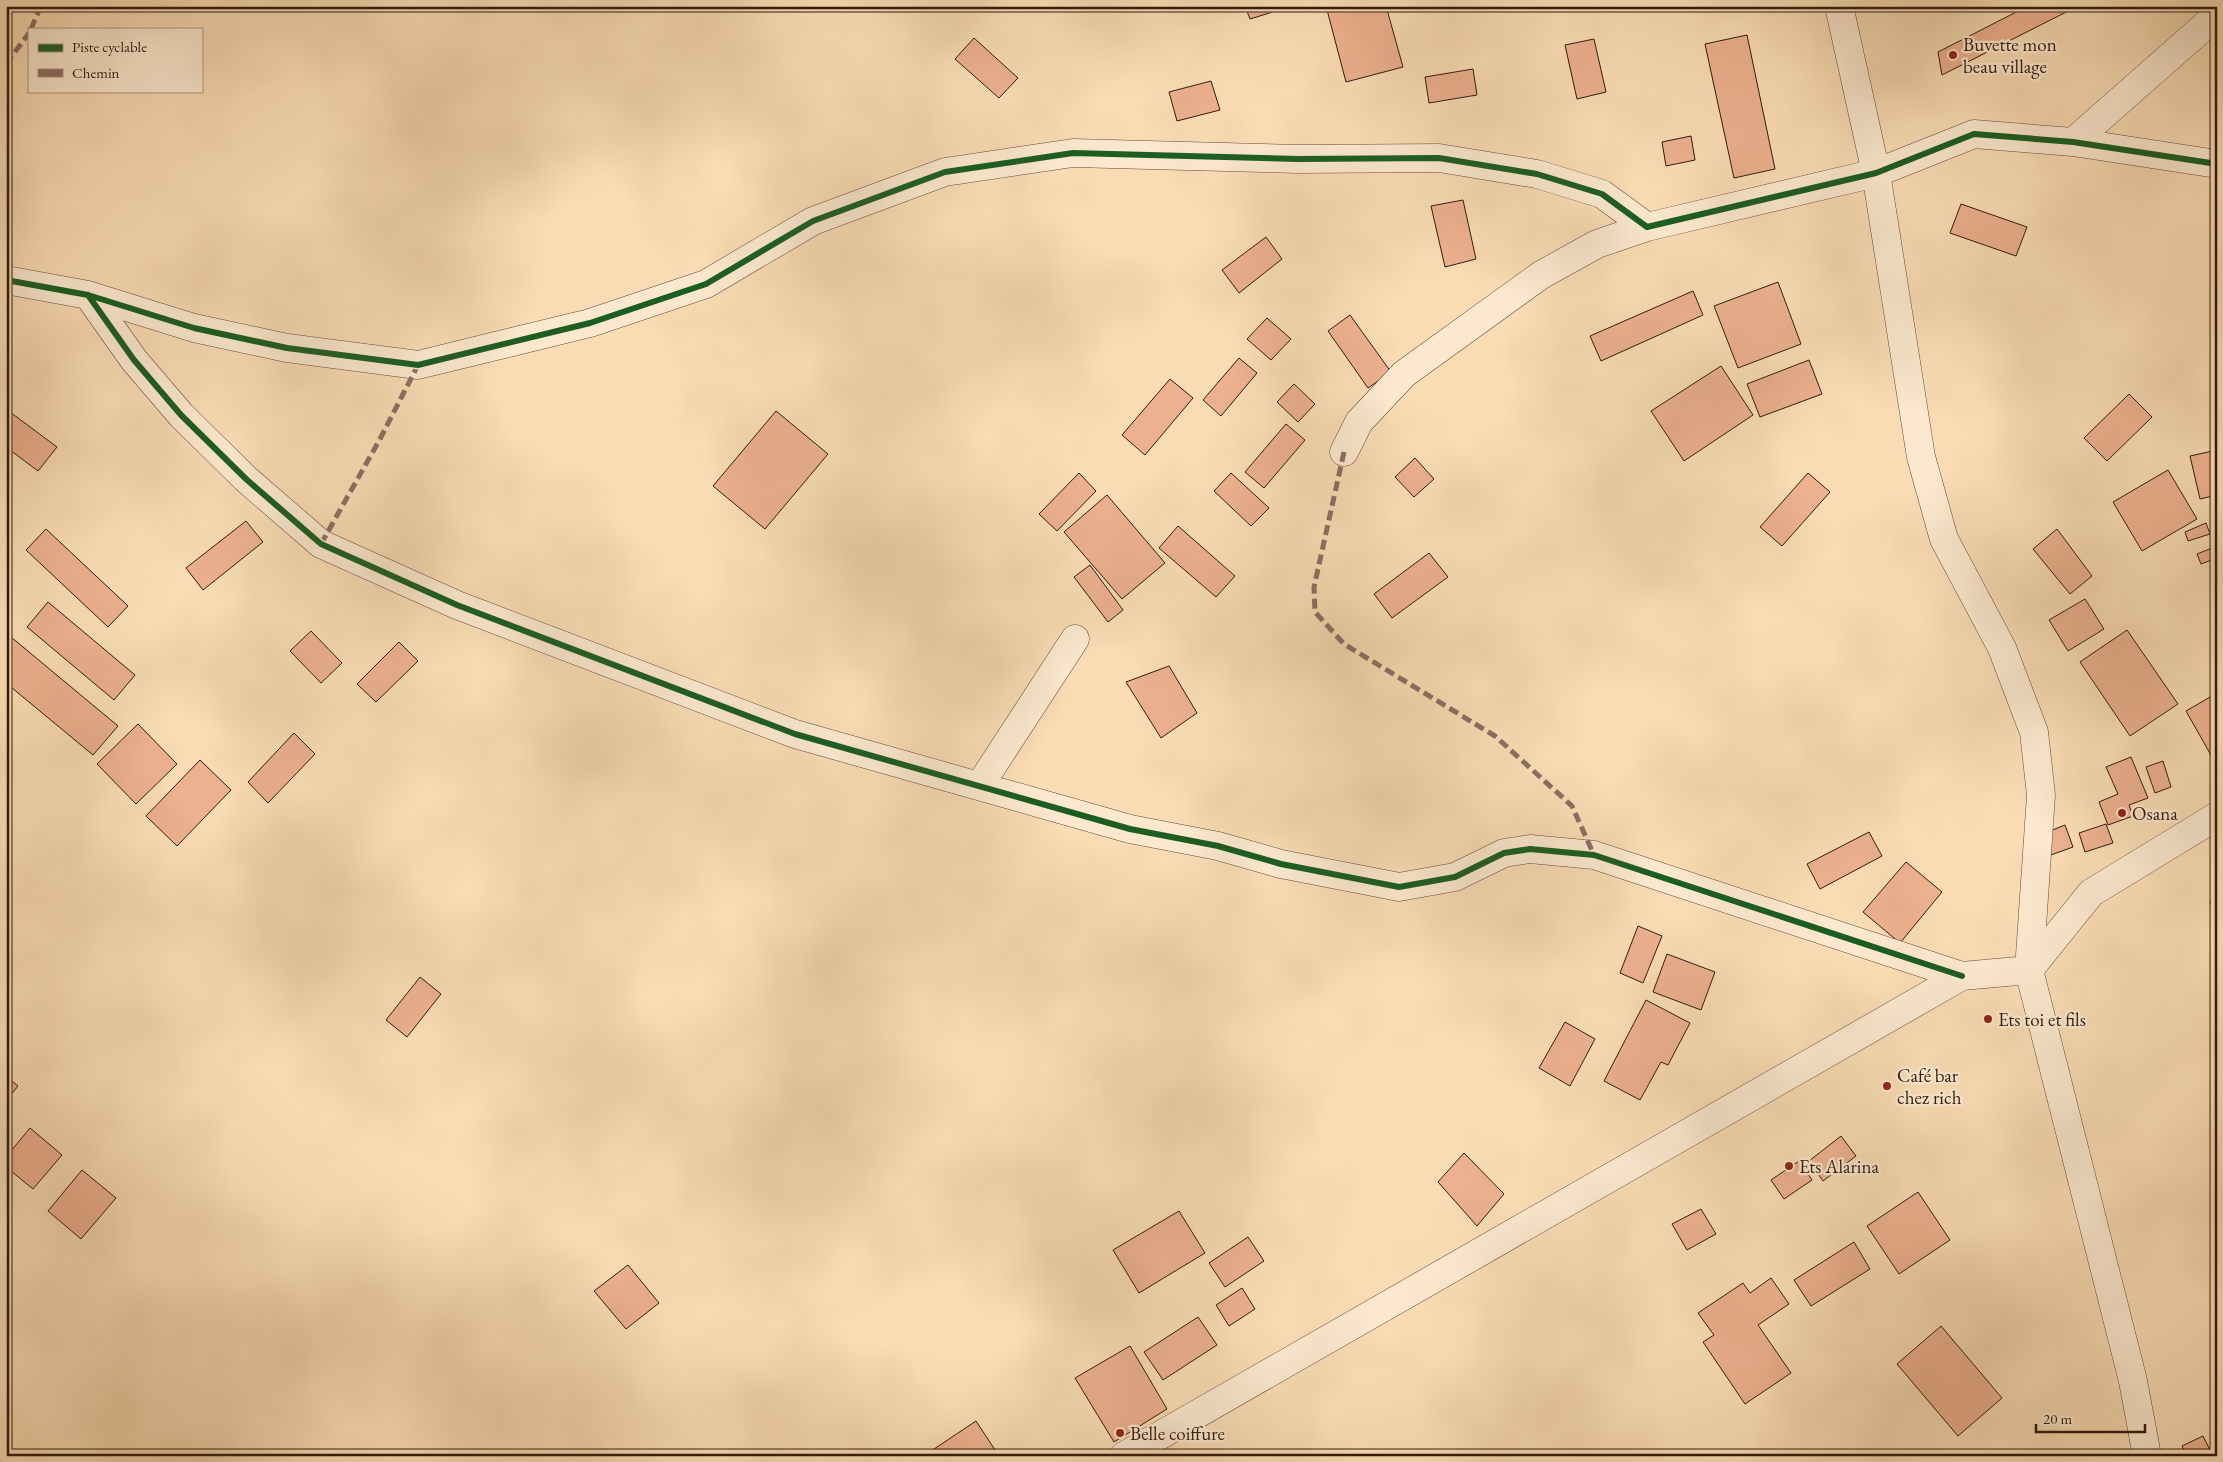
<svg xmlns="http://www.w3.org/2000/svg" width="2223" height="1462" viewBox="0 0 2223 1462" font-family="'EB Garamond',serif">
<rect width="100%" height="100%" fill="#f9dcb4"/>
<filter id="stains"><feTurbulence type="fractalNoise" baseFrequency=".004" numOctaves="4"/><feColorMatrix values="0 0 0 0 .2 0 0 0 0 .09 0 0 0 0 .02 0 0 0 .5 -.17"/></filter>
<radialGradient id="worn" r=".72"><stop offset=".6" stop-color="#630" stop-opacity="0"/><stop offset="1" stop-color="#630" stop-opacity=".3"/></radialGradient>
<path fill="#ecb18f" stroke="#321a0e" d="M1245 6H1292L1250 19Z
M1326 6H1386L1403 67 1346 82Z
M2028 6H2078L1942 75 1938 52Z
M1747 35 1775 169 1734 178 1705 44Z
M974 38 1018 78 999 98 955 59Z
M1594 39 1606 92 1577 99 1565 45Z
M1473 69 1477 95 1429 103 1425 77Z
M1211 81 1220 110 1177 121 1169 92Z
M1691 136 1695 160 1666 166 1662 142Z
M1463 200 1476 259 1445 267 1431 206Z
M1961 204 2027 227 2016 256 1950 233Z
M1266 237 1282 259 1239 293 1222 270Z
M1778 282 1801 344 1738 368 1714 306Z
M1693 291 1703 315 1601 361 1590 336Z
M1350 315 1391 372 1368 388 1328 331Z
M1267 318 1291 339 1271 360 1247 339Z
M1239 358 1257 373 1221 416 1203 400Z
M1809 360 1822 394 1760 417 1747 384Z
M1721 366 1753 415 1684 461 1651 411Z
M1170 379 1193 398 1145 455 1122 435Z
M1294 384 1315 404 1298 422 1277 402Z
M2129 394 2152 417 2107 461 2084 438Z
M6 409 57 447 38 471 6 447Z
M776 411 828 454 765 529 713 486Z
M1286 424 1305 440 1264 488 1245 472Z
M2217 450V495L2200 499 2190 456Z
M1415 458 1434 479 1414 497 1395 477Z
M2168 470 2197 519 2142 551 2113 502Z
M1079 473 1096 491 1057 531 1039 514Z
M1231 473 1269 508 1251 526 1214 491Z
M1808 473 1830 492 1782 546 1760 527Z
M1107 495 1165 563 1122 599 1064 532Z
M246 521 263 542 203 590 186 568Z
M2206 523 2210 534 2188 541 2185 532Z
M1178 526 1235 576 1216 597 1159 548Z
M46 529 128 606 108 627 26 550Z
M2057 529 2092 576 2070 594 2033 549Z
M2217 546V558L2201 564 2197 554Z
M1429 553 1448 577 1392 618 1374 594Z
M1090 565 1123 610 1108 622 1074 577Z
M2085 599 2104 629 2068 651 2049 620Z
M48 602 135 675 114 700 27 627Z
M2127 630 2178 704 2130 736 2080 662Z
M311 631 342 663 321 683 290 651Z
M11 637 118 726 93 755 6 683V643Z
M399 642 418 661 376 702 357 684Z
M1169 666 1197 713 1161 738 1126 682Z
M2217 693V754L2212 757 2186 711Z
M138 724 177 764 136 804 97 764Z
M294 733 315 754 268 803 248 782Z
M2131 757 2148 798 2129 805 2133 816 2108 825 2099 802 2118 794 2106 767Z
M200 760 231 790 177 846 146 816Z
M2163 761 2171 787 2155 793 2146 767Z
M2106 824 2113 843 2085 852 2079 833Z
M2065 825 2073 847 2048 856 2040 835Z
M1869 832 1882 856 1820 889 1807 864Z
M1906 862 1942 892 1900 943 1863 912Z
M2217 898V914L2210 902Z
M1638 926 1662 936 1643 983 1620 973Z
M1667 954 1715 972 1701 1010 1653 992Z
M420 977 441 994 407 1037 386 1020Z
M1646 1000 1690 1023 1668 1065 1661 1062 1640 1100 1604 1081Z
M1565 1022 1595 1039 1570 1086 1539 1068Z
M6 1076 18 1086 6 1101Z
M30 1128 62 1155 33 1189 6 1167V1157Z
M1841 1136 1856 1156 1823 1181 1809 1161Z
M1464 1153 1504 1194 1477 1226 1438 1182Z
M1799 1161 1812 1180 1784 1199 1771 1180Z
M82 1170 116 1198 81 1239 48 1211Z
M1918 1192 1950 1240 1899 1274 1867 1226Z
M1701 1209 1716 1234 1687 1250 1672 1224Z
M1179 1211 1205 1253 1139 1293 1113 1250Z
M1248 1237 1264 1261 1225 1287 1209 1263Z
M1854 1242 1870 1269 1811 1306 1794 1280Z
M628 1265 659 1303 626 1329 594 1291Z
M1771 1278 1789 1304 1758 1325 1791 1373 1745 1404 1703 1342 1714 1335 1698 1313 1743 1283 1750 1293Z
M1242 1288 1255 1309 1229 1326 1216 1305Z
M1198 1317 1217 1345 1163 1380 1144 1352Z
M1941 1326 2002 1398 1958 1436 1897 1364Z
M1130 1346 1167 1409 1114 1442 1075 1378Z
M976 1421 999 1456H938L934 1449Z
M2203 1436 2213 1456H2187L2182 1446Z"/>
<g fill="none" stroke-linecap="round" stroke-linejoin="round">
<defs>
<path id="street" d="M1839 6 1876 173 1921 457 1944 539 2002 648 2034 732 2041 795 2029 970 2133 1381 2147 1456
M2073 142 2217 15
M6 280 88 295 194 328 287 348 418 365 590 323 706 284 813 221 945 172 1073 153 1298 159 1439 158 1537 174 1602 194 1647 227 1876 173 1974 134 2073 142 2217 164
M88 295 134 360 181 415 246 479 321 544 457 605 795 734 1130 829 1218 846 1281 864 1399 887 1455 877 1504 853 1530 849 1594 855 1962 976
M1344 452 1359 422 1404 374 1541 275 1597 244 1647 227
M980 785 1075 639
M1124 1456 1962 976 2029 970 2091 893 2217 816"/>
</defs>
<use href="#street" stroke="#644a38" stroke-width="29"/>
<use href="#street" stroke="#fbe8ce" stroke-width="28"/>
<path stroke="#8d6e63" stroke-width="5" stroke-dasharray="10 5" stroke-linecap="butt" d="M31 29 41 6
M6 64 29 33
M1344 452 1314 587 1315 612 1344 644 1495 736 1572 806 1594 855
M321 544 380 439 418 365
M6 1027 8 1029"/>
<defs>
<path id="cycleway" d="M6 280 88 295 194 328 287 348 418 365 590 323 706 284 813 221 945 172 1073 153 1298 159 1439 158 1537 174 1602 194 1647 227 1876 173 1974 134 2073 142 2217 164
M88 295 134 360 181 415 246 479 321 544 457 605 795 734 1130 829 1218 846 1281 864 1399 887 1455 877 1504 853 1530 849 1594 855 1962 976"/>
</defs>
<use href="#cycleway" stroke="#fbe8ce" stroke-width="9"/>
<use href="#cycleway" stroke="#1b5e20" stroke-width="6"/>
</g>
<g fill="#8f2418" stroke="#fbe8ce" stroke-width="2">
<circle cx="1953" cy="55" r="5"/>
<circle cx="2122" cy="813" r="5"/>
<circle cx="1988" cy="1019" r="5"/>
<circle cx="1887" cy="1086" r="5"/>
<circle cx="1789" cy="1166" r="5"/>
<circle cx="1120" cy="1433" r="5"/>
</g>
<g text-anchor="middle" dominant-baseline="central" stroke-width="4.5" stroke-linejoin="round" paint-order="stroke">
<g font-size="19" fill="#321a0e" stroke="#fbe8ce" text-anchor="start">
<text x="1963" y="44">Buvette mon<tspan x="1963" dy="22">beau village</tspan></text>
<text x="2132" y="813">Osana</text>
<text x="1998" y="1019">Ets toi et fils</text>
<text x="1897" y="1075">Café bar<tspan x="1897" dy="22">chez rich</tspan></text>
<text x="1799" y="1166">Ets Alarina</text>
<text x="1130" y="1433">Belle coiffure</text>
</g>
</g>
<rect width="2223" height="1462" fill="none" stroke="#f9dcb4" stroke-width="25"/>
<rect x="8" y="8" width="2208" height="1447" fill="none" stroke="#321a0e" stroke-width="2.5"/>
<rect x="12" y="12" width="2198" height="1437" fill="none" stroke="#321a0e"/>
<rect x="28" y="28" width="175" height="65" fill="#fbe8ce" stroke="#ab9681"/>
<rect x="38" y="44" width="25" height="8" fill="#1b5e20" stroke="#ab9681"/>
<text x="72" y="52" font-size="15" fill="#321a0e">Piste cyclable</text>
<rect x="38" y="69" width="25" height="8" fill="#8d6e63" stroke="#ab9681"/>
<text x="72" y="78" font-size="15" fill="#321a0e">Chemin</text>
<path d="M2036 1424v8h109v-8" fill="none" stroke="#321a0e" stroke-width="2.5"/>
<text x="2043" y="1424" font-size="15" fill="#321a0e" stroke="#fbe8ce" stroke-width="4" paint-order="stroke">20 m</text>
<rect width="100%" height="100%" filter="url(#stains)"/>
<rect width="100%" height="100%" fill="url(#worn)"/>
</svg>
